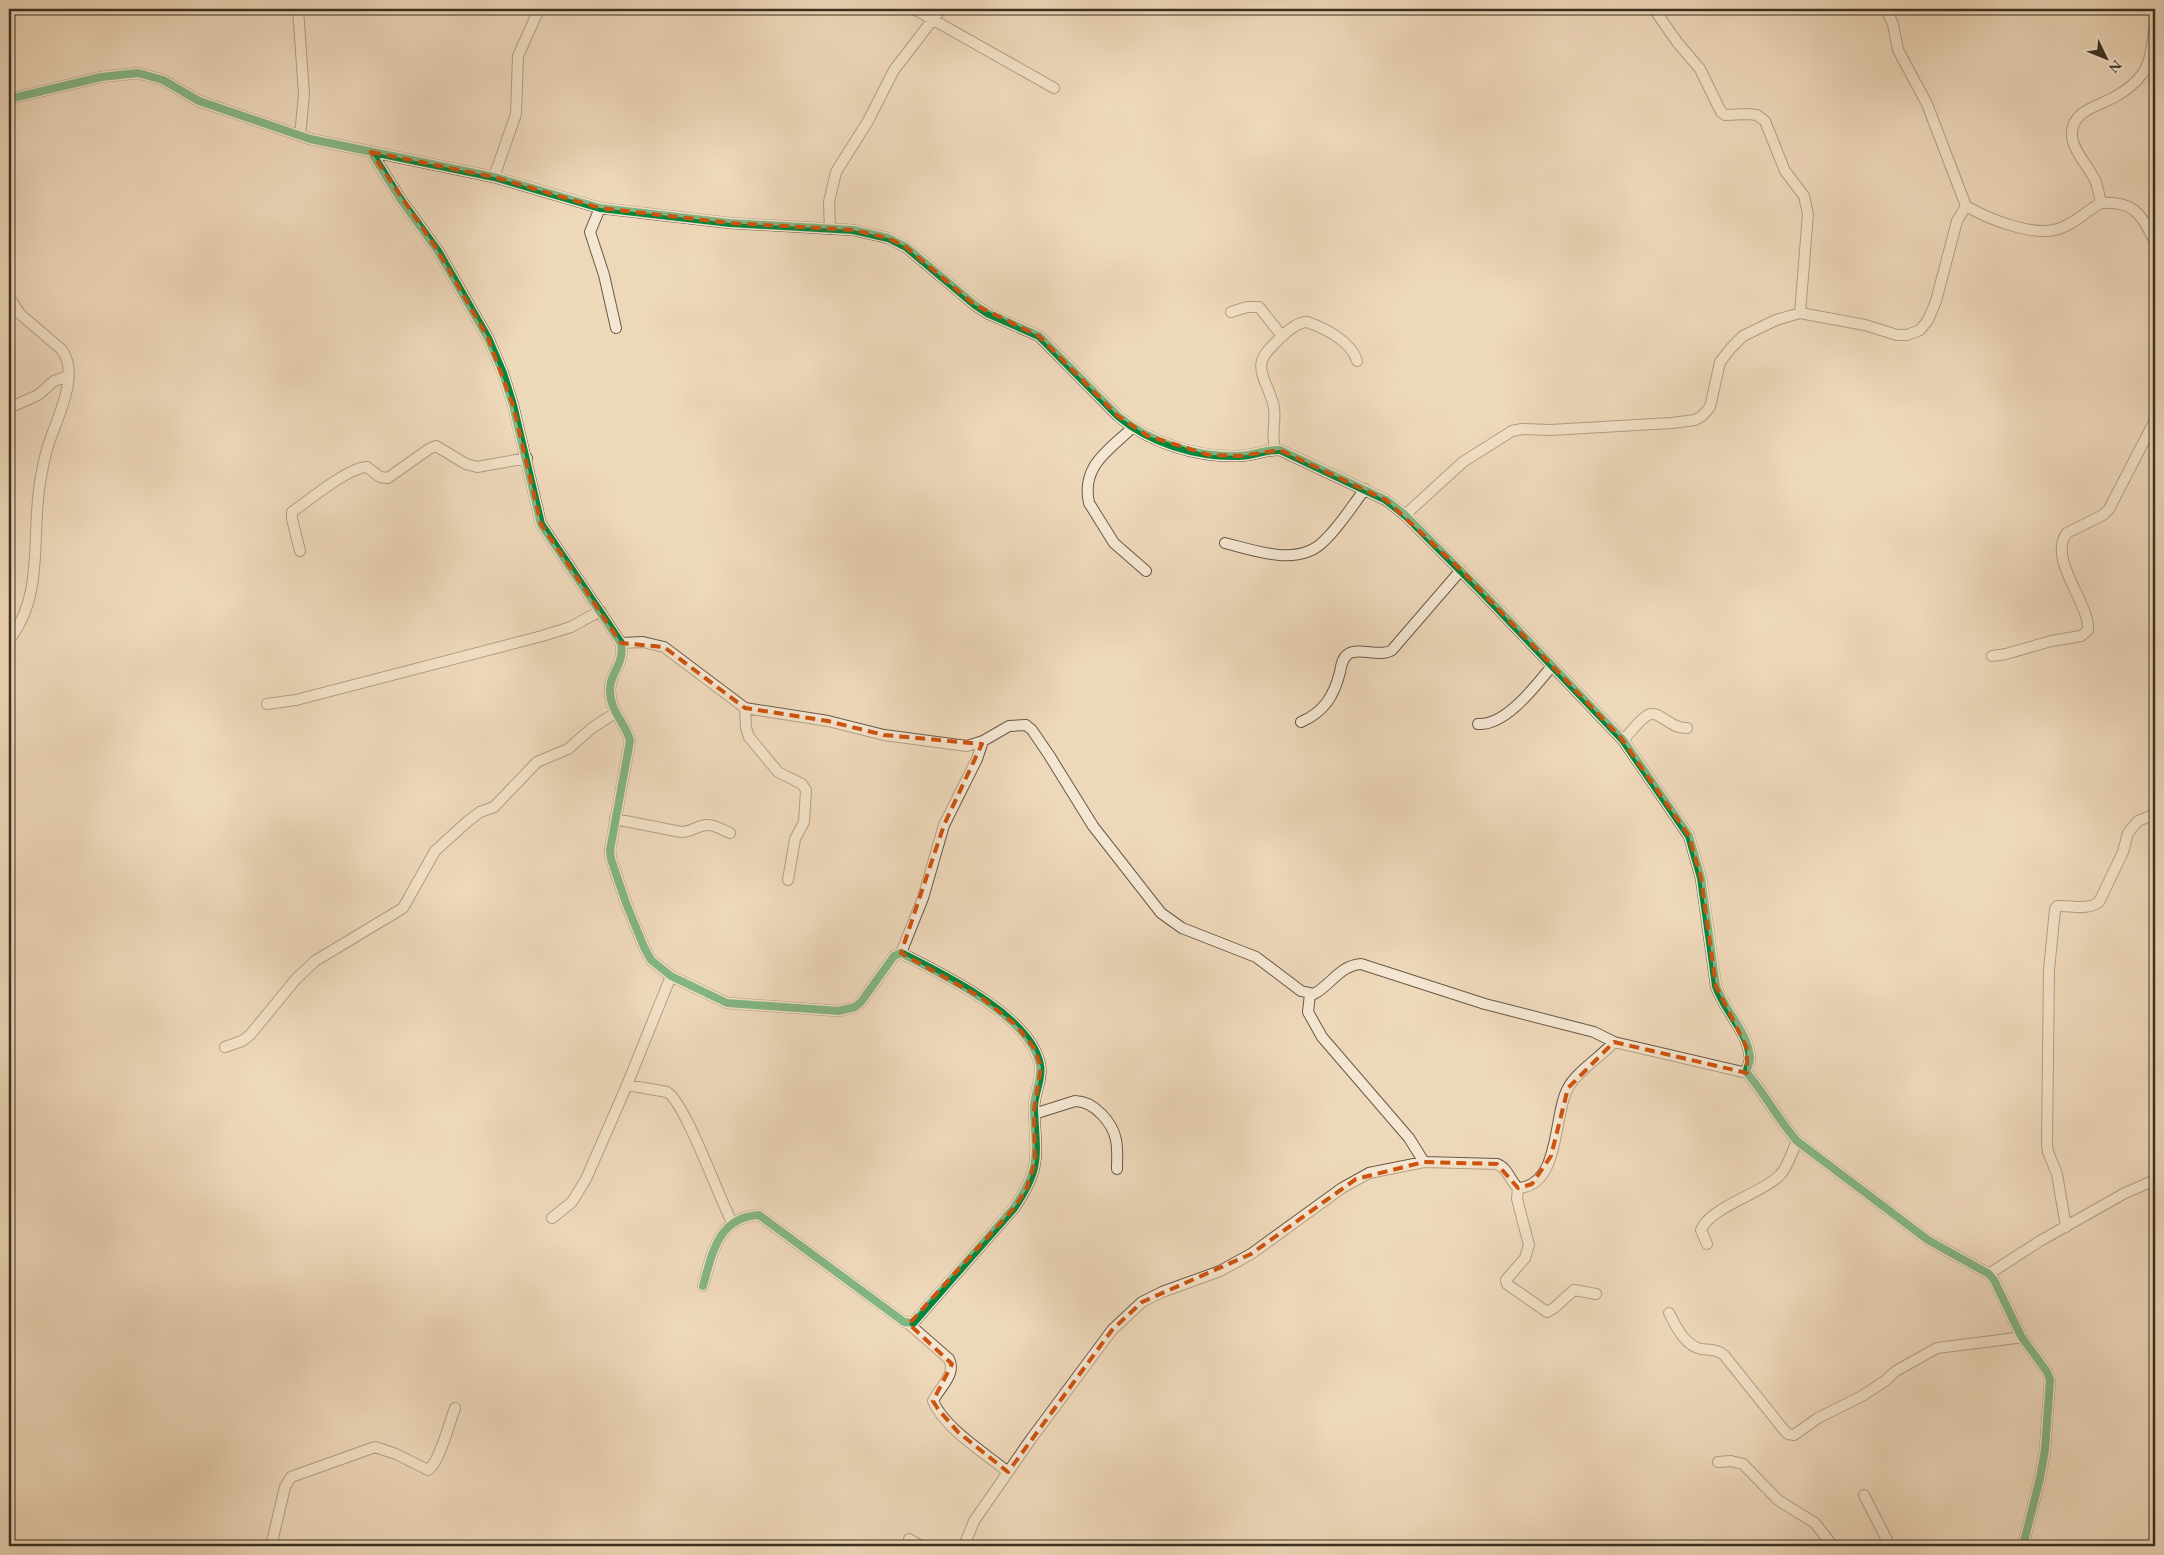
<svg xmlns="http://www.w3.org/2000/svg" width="2164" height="1555" viewBox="0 0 2164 1555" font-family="'EB Garamond',serif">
<rect width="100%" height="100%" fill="#eed8ba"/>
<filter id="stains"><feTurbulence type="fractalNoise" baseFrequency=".004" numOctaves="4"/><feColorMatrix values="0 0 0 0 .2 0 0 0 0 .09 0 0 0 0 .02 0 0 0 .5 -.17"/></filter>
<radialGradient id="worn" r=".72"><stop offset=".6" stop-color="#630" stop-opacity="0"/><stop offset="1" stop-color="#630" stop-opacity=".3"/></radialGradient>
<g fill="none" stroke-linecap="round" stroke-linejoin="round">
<defs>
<path id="minor" d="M298 9 304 94 300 136
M914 9 1054 88
M1654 9 1677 42 1700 69 1721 112 1725 115 1747 114 1757 115 1765 121 1785 171 1804 196 1808 214 1800 313
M1886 9 1893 24 1898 50 1927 104 1966 206C1988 219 2033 237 2058 229 2075 224 2086 211 2101 203 2136 201 2141 215 2155 242
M9 99 101 77 138 73 163 80 199 101 310 139 494 177 600 208 730 223 853 230 888 238 906 247 975 305 987 313 1039 336 1118 416C1150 443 1196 457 1238 456 1253 456 1266 449 1280 450L1386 500 1405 515 1479 589 1623 740 1689 836 1701 878 1716 986C1724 1011 1748 1031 1750 1058 1750 1064 1746 1068 1747 1073 1765 1094 1779 1121 1797 1141L1928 1240 1989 1274 1994 1280 2021 1336 2047 1372 2050 1380 2045 1450 2040 1478 2023 1546
M371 152 401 200 438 251 488 338 503 373 513 405 541 524 621 643C625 665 609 673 610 691 610 712 626 723 630 741L610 850 611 859 626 903 644 947 651 960 671 976 727 1003 839 1011 855 1007 861 1002 894 956 901 953C942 974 1031 1016 1040 1065 1043 1079 1033 1095 1034 1110 1036 1156 1042 1167 1014 1208L913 1323 904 1322 759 1215C718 1217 712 1254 703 1286
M494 177 516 114 518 56 539 9
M2101 203C2099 195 2098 187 2095 180 2089 167 2073 151 2072 136 2070 112 2097 106 2113 98 2124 92 2136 83 2143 73 2152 60 2152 41 2155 26
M600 208 590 232 604 275 616 328
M830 229 829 202 836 172 868 121 894 70 941 9
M9 297 20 314 61 349C81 373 57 418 49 443 45 454 43 466 41 477 30 531 46 594 9 640
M1231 312 1247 307H1259L1282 336
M9 408 38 395 54 381 68 376
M1132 428C1108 451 1081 466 1089 503L1114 543 1146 571
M1275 450C1271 434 1276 422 1274 408 1273 401 1270 395 1268 389 1255 362 1261 357 1281 337 1288 331 1297 322 1307 322 1325 328 1352 342 1357 361
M1405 515 1463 462 1512 431 1522 429 1550 430 1672 423 1695 420 1702 416 1710 407 1720 362 1731 348 1743 336 1776 320 1800 313 1865 325 1897 335H1907L1920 330 1928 320 1936 301 1957 221 1966 206
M1225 543C1256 551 1299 567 1324 541 1340 526 1352 506 1365 489
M300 551 292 519V512C308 501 349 467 367 467L380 477 388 478 429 449 436 446 466 464 477 467 527 458
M621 643 643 642 664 647 745 708 828 721 884 735 967 746 983 741 1009 726 1026 725 1032 730 1049 755 1093 826 1161 913 1182 928 1256 957 1301 991 1314 994C1332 984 1339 966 1361 964L1485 1004 1594 1032 1614 1042
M1992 656 2006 654 2051 641 2081 636 2088 630C2090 603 2047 559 2067 533L2103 515 2109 509 2155 420
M267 704 296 700 542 636 571 627 600 611
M745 708 746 728 749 737 778 772 802 784 806 790 804 822 795 839 788 880
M1301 722C1324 712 1334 696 1340 672 1341 666 1342 659 1347 655 1356 646 1381 658 1392 650L1461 570
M1478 724C1506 726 1536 685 1552 666
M1623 740C1630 733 1637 723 1645 717 1658 706 1668 729 1687 728
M615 819 681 832C691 832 697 826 706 825 714 824 723 830 730 833
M901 953 923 898 944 825 977 759 983 741
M1310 994 1308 1012 1322 1037 1409 1138 1424 1162
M225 1047 242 1041 250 1035 296 979 315 961 403 908 435 851 468 821 480 812 494 807 537 762 568 749 592 728 615 713
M627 1085 667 1092C685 1102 719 1198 732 1222
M1034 1114 1075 1101C1094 1101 1113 1123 1116 1140 1118 1150 1117 1159 1117 1169
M1518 1188 1517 1199 1529 1245 1525 1258 1506 1280 1507 1284 1547 1312 1554 1308 1574 1290 1596 1294
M552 1218 572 1202 586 1179 627 1085 671 976
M2066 1227 2057 1174 2048 1152 2047 1144 2049 970 2055 909 2057 906C2071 905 2087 911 2099 902L2123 852 2128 833 2138 821 2155 814
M1707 1244 1701 1230C1710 1207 1763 1193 1780 1175 1788 1167 1792 1151 1797 1141
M1989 1274 2040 1241 2125 1193 2155 1180
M1669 1313C1676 1326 1684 1345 1701 1349 1710 1350 1716 1349 1724 1355L1784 1430 1788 1434 1794 1435 1818 1418 1862 1396 1885 1381 1896 1371 1937 1348 2016 1338 2021 1336
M909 1324 949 1359C957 1374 939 1388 933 1401 945 1429 985 1453 1008 1472
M1718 1462 1731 1461 1743 1464 1778 1500 1815 1523 1833 1546
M1864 1495 1890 1546
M909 1539 921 1546
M271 1546 285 1487 291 1477 375 1447 396 1454 428 1470C439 1464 450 1421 455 1408
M964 1546 974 1521 1031 1439 1112 1330 1142 1302 1162 1292 1220 1271 1251 1254 1342 1188 1369 1173 1424 1162 1497 1164C1508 1168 1510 1181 1518 1188 1561 1186 1553 1114 1568 1088 1576 1072 1602 1056 1614 1042L1747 1073"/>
</defs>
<use href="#minor" stroke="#685a47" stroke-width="12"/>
<use href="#minor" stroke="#f4e6d2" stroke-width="10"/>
<defs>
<path id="cycleway" d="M9 99 101 77 138 73 163 80 199 101 310 139 494 177 600 208 730 223 853 230 888 238 906 247 975 305 987 313 1039 336 1118 416C1150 443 1196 457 1238 456 1253 456 1266 449 1280 450L1386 500 1405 515 1479 589 1623 740 1689 836 1701 878 1716 986C1724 1011 1748 1031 1750 1058 1750 1064 1746 1068 1747 1073 1765 1094 1779 1121 1797 1141L1928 1240 1989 1274 1994 1280 2021 1336 2047 1372 2050 1380 2045 1450 2040 1478 2023 1546
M371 152 401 200 438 251 488 338 503 373 513 405 541 524 621 643C625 665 609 673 610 691 610 712 626 723 630 741L610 850 611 859 626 903 644 947 651 960 671 976 727 1003 839 1011 855 1007 861 1002 894 956 901 953C942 974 1031 1016 1040 1065 1043 1079 1033 1095 1034 1110 1036 1156 1042 1167 1014 1208L913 1323 904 1322 759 1215C718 1217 712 1254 703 1286"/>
</defs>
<use href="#cycleway" stroke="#f4e6d2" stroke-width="11"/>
<use href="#cycleway" stroke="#00873e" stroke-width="8"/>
</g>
<path d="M0 0H2164V1555H0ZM371 152 494 177 600 208 730 223 853 230 888 238 906 247 975 305 1039 336 1118 416 1148 436 1209 455 1240 456 1280 450 1386 500 1461 570 1621 738 1689 836 1701 878 1716 986 1747 1048V1073L1614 1042 1568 1088 1551 1156 1532 1184 1518 1188 1497 1164 1424 1162 1356 1179 1251 1254 1142 1302 1112 1330 1008 1472 958 1432 938 1409 933 1401 952 1364 909 1324 1014 1208 1026 1190 1035 1162 1034 1110 1041 1067 1034 1048 1016 1025 982 998 901 953 944 825 982 744 884 735 828 721 745 708 664 647 621 643 541 524 513 405 488 338 438 251Z" fill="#eed8ba" fill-opacity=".55" fill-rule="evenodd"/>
<path fill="none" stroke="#ce530f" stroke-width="4" stroke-dasharray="10 6" stroke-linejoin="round" d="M371 152 494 177 600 208 730 223 853 230 888 238 906 247 975 305 1039 336 1118 416 1148 436 1209 455 1240 456 1280 450 1386 500 1461 570 1621 738 1689 836 1701 878 1716 986 1747 1048V1073L1614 1042 1568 1088 1551 1156 1532 1184 1518 1188 1497 1164 1424 1162 1356 1179 1251 1254 1142 1302 1112 1330 1008 1472 958 1432 938 1409 933 1401 952 1364 909 1324 1014 1208 1026 1190 1035 1162 1034 1110 1041 1067 1034 1048 1016 1025 982 998 901 953 944 825 982 744 884 735 828 721 745 708 664 647 621 643 541 524 513 405 488 338 438 251Z"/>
<rect width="2164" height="1555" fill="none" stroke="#eed8ba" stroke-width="30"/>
<rect x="10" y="10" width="2144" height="1535" fill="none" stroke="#3b3021" stroke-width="2.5"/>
<rect x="15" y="15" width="2134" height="1525" fill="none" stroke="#3b3021"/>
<g transform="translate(2106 58) rotate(133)" stroke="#f4e6d2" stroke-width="4" paint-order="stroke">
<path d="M0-4L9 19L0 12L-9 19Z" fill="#3b3021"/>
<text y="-8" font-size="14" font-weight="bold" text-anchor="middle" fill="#3b3021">N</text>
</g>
<rect width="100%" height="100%" filter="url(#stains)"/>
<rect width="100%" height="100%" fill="url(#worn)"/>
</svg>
